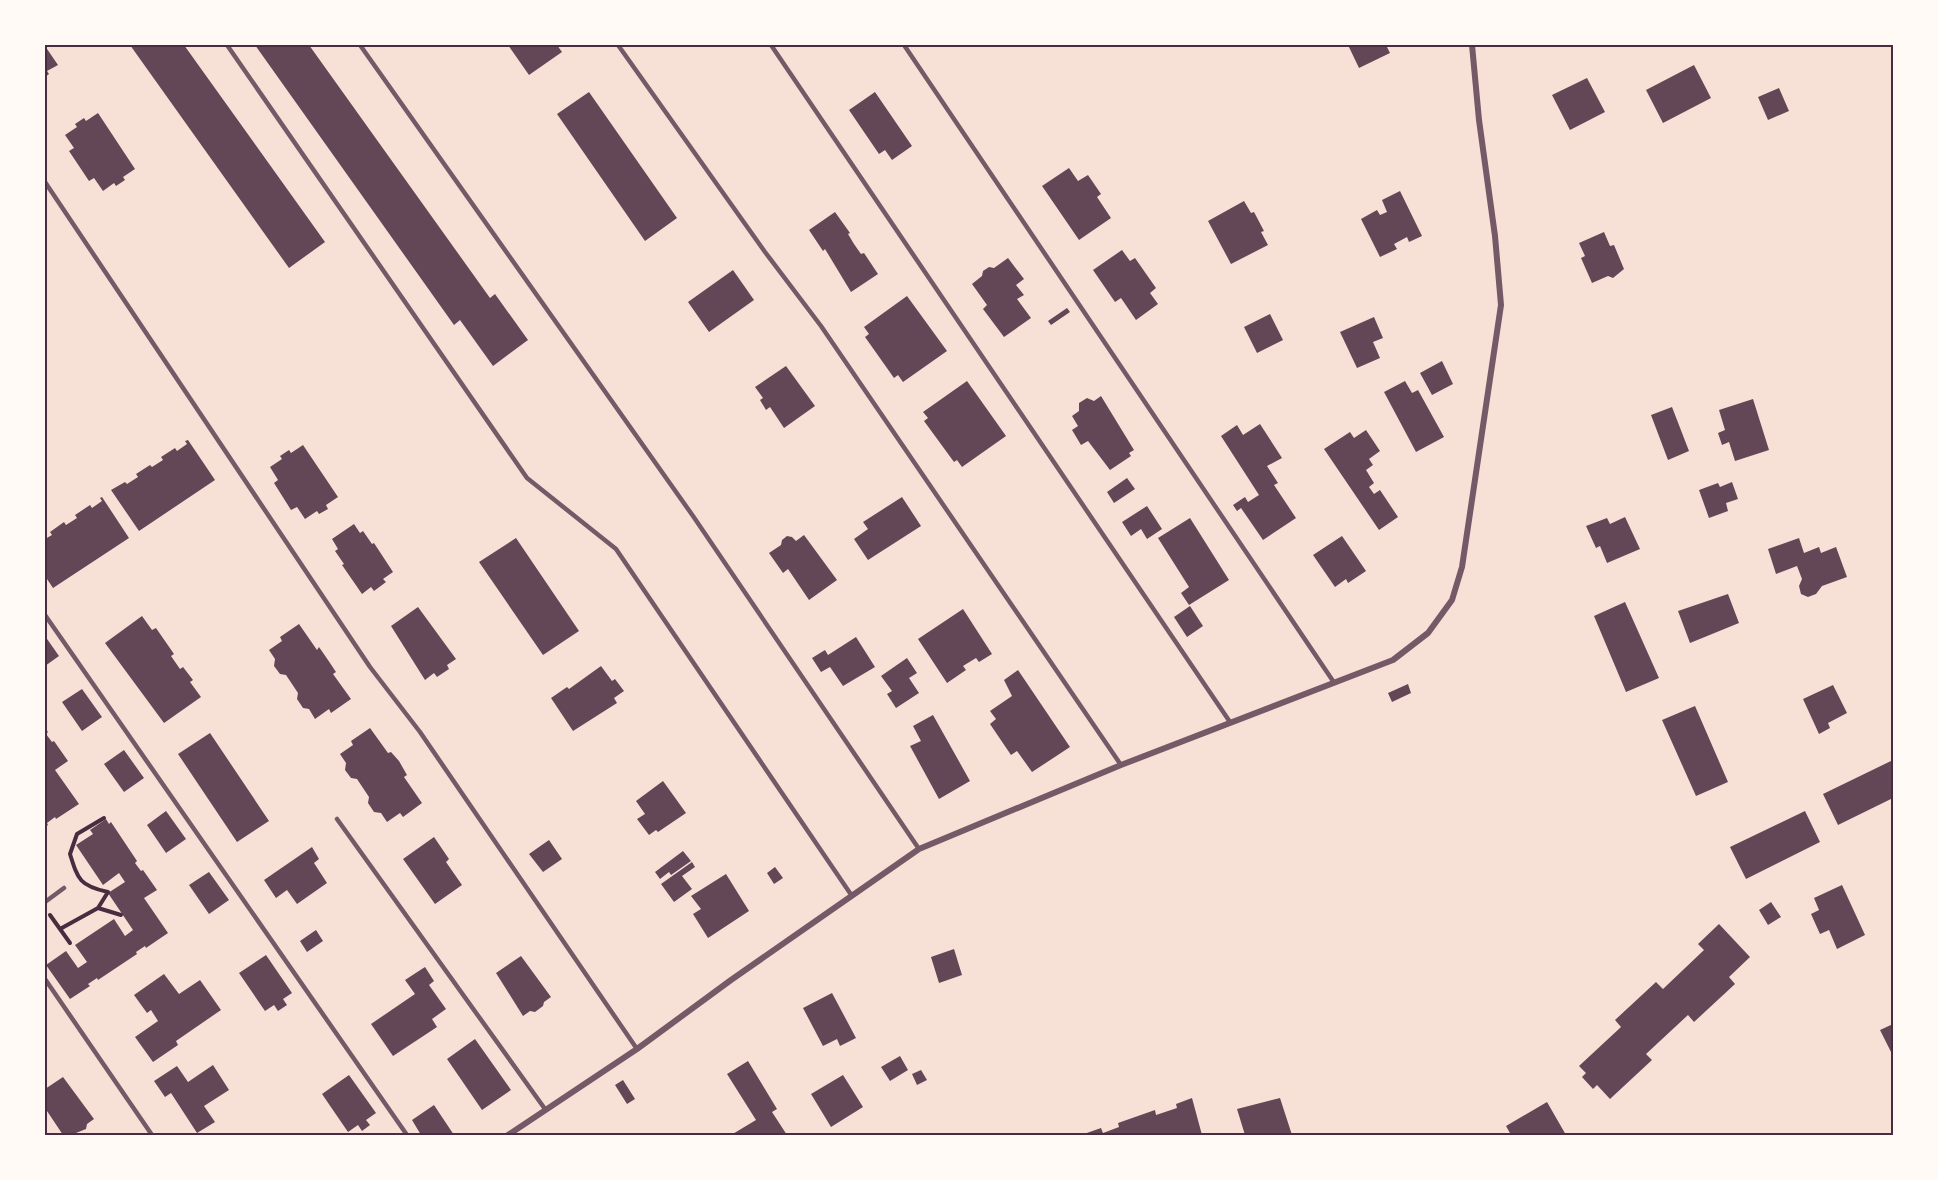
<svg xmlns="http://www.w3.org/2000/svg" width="1938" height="1180" viewBox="0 0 1938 1180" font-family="Mulish,sans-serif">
<rect width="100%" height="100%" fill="#f7e1d7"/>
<path fill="#644757" d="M130 45H184L325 242 289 268Z
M255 45H309L490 298 495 294 528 340 493 366 460 320 454 325Z
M508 45H557L562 52 529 75Z
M1348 45H1386L1390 53 1359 68Z
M45 46 58 65 47 71 49 74 45 77Z
M1694 65 1711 98 1663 123 1646 90Z
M1587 78 1605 112 1570 130 1552 95Z
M1779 88 1789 111 1768 120 1758 97Z
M589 92 677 218 645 241 557 114Z
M875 92 912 146 892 160 885 150 879 154 849 110Z
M98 113 135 169 123 177 125 180 116 186 114 183 103 191 94 178 89 181 69 151 74 148 65 135 77 127 75 124 84 118 86 121Z
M1069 168 1078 181 1088 175 1101 194 1097 197 1111 218 1079 240 1042 186Z
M1400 191 1422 236 1409 242 1407 237 1394 244 1397 249 1380 257 1361 219 1377 210 1380 215 1387 212 1382 200Z
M1244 201 1251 213 1254 212 1264 231 1261 232 1268 245 1231 264 1208 221Z
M835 212 850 233 848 234 854 244 861 254 864 253 878 274 851 292 825 249 823 251 809 230Z
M1604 232 1610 246 1614 245 1624 269 1613 278 1608 276 1592 283 1581 258 1585 256 1579 243Z
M1122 250 1130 261 1135 258 1156 288 1150 293 1158 304 1136 320 1121 298 1115 302 1093 270Z
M1008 258 1024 279 1016 285 1024 295 1017 299 1031 318 1004 337 983 309 987 305 972 284 982 276 983 271 989 267 994 268Z
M733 270 754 300 709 332 688 302Z
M907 296 947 351 903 382 898 375 894 378 865 337 869 334 864 327Z
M1067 308 1070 312 1051 325 1048 321Z
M1270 314 1283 340 1257 353 1244 327Z
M1374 317 1383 338 1373 342 1380 358 1357 368 1340 332Z
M1442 361 1453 384 1432 395 1420 373Z
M786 366 815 406 784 428 770 407 766 410 760 400 763 398 755 387Z
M967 381 1006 436 962 467 957 460 954 462 924 421 928 418 923 412Z
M1405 381 1412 393 1418 390 1444 437 1416 452 1384 392Z
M1101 396 1134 450 1129 453 1131 456 1110 470 1088 441 1081 445 1072 430 1078 426 1072 416 1079 411V403L1087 398 1094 401Z
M1753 399 1769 450 1735 461 1729 442 1722 445 1718 433 1725 430 1719 410Z
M1672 407 1689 451 1668 460 1651 415Z
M1260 424 1282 458 1267 466 1278 483 1274 485 1296 518 1263 540 1241 508 1237 511 1233 505 1245 497 1248 502 1259 495 1221 436 1237 425 1243 435Z
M1366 430 1380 451 1369 459 1373 465 1366 470 1374 483 1369 487 1374 494 1380 490 1398 517 1379 530 1324 449 1350 432 1354 438Z
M188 440 215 480 139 531 111 490 125 482 127 484 138 477 136 474 150 465 152 467 163 460 161 457 175 448 177 451 187 444 185 441Z
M303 445 338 497 326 505 328 509 319 514 317 511 305 519 297 507 291 510 274 483 278 480 270 467 282 459 280 456 289 450 291 453Z
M1127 478 1135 489 1114 503 1107 492Z
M1732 482 1738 499 1726 503 1728 511 1709 518 1699 490 1718 483 1720 487Z
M102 497 129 538 53 588 45 576V539L52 535 50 532 64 522 66 525 77 518 75 515 90 505 92 508 102 501 100 498Z
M902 497 921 526 868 560 854 539 868 529 863 522Z
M1147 506 1162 529 1147 539 1141 529 1131 536 1122 522Z
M1625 517 1640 549 1607 563 1600 546 1596 548 1586 526 1607 518 1610 524Z
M1190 518 1229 580 1189 605 1181 593 1189 587 1158 538Z
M354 524 360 533 363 531 372 544 374 543 393 572 383 579 386 582 374 591 371 587 362 594 342 565 344 564 335 551 338 549 332 539Z
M804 535 837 580 809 600 788 569 783 573 769 553 781 545 782 540 787 536 792 537 796 541Z
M1342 536 1366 571 1348 583 1346 579 1335 587 1313 555Z
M516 538 579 631 543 655 479 562Z
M1799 538 1804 553 1819 547 1821 553 1836 547 1847 577 1822 586 1816 594 1808 597 1801 594 1799 586 1802 579 1797 566 1776 574 1768 549Z
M1728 594 1739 623 1690 643 1678 611Z
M1625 602 1659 678 1626 692 1594 616Z
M1190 606 1203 626 1187 637 1174 617Z
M418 607 456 659 447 665 449 669 437 677 434 673 425 680 391 626Z
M963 609 992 654 979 662 976 658 963 666 966 670 947 683 918 639Z
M142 616 152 630 156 628 174 654 171 656 180 669 183 667 193 680 190 682 201 697 164 723 105 643Z
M299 624 317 650 319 647 328 660 336 672 333 674 351 699 331 713 329 709 315 719 309 709 303 708 297 699 298 693 286 675 280 674 274 666 275 659 269 650 282 641 280 637Z
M45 636 59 656 45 666Z
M856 637 875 667 843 686 830 667 821 672 812 658 825 650 828 655Z
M907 658 917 673 909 678 919 693 896 708 887 694 892 691 881 676Z
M601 666 612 681 615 679 624 691 614 698 617 703 573 731 551 698 567 687 569 689Z
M1018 670 1070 747 1032 772 1017 751 1011 755 990 724 996 719 990 711 1012 696 1004 680Z
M1408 684 1411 693 1392 702 1388 693Z
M1833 685 1847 713 1828 723 1830 728 1819 734 1803 699Z
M82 689 102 717 82 731 62 702Z
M1695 706 1728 782 1696 796 1662 720Z
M933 715 970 781 939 799 910 746 921 741 913 726Z
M45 728 48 732 46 734 52 742 54 741 68 761 55 770 79 804 56 819 55 817 47 823 48 825 45 827Z
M370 728 388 753 391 752 399 761 407 775 404 777 422 803 403 817 400 813 387 822 381 813 374 812 368 803 369 797 357 779 351 778 345 770 346 763 340 754 353 745 351 741Z
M210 733 269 821 237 842 178 754Z
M124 750 144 778 124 792 104 764Z
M1893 760V798L1838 825 1823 794Z
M663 781 686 813 658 832 656 830 649 835 637 819 645 814 636 801Z
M166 811 186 839 166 853 147 825Z
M1805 811 1820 842 1746 879 1730 847Z
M106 819 109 824 111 822 137 861 135 863 141 871 143 870 157 890 144 898 168 933 146 948 145 946 136 952 137 954 98 980 97 978 88 984 90 986 70 999 46 965 66 951 78 968 87 962 75 945 114 919 125 936 133 930 108 893 125 882 119 873 103 885 76 845 93 834 90 830Z
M434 837 449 859 446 862 462 885 435 904 403 859Z
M549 840 562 859 543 872 529 854Z
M312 847 319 859 314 863 327 883 297 904 287 890 276 898 264 880Z
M683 851 691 861 671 875 669 872 660 879 655 872Z
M692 862 695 867 682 876 692 889 674 902 661 884Z
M775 867 783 878 774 884 767 873Z
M209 872 229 900 209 914 189 885Z
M726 874 749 911 708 938 693 914 701 909 691 896Z
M1842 885 1865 935 1837 949 1829 930 1820 934 1811 914 1819 910 1814 898Z
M1771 902 1781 917 1768 925 1759 910Z
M1719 924 1750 957 1729 977 1735 984 1694 1022 1688 1015 1646 1054 1652 1060 1610 1099 1597 1085 1593 1089 1582 1077 1586 1073 1579 1066 1621 1027 1615 1020 1656 982 1663 989 1704 950 1698 944Z
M316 930 323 941 307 952 300 941Z
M954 949 962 975 939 983 931 957Z
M266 955 292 993 283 999 287 1005 278 1011 274 1005 265 1011 239 973Z
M521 956 551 997 544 1002 543 1006 535 1012 530 1011 523 1016 496 973Z
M425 967 434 981 429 985 446 1009 432 1019 437 1027 393 1056 371 1024 415 994 405 980Z
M164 974 179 994 200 980 221 1010 176 1041 178 1045 153 1062 135 1037 158 1021 151 1010 147 1013 134 995Z
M832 993 856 1038 840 1046 837 1039 823 1046 803 1008Z
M1893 1024V1056L1880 1030Z
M475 1039 511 1090 482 1110 447 1059Z
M900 1056 908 1070 890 1081 881 1067Z
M748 1061 777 1109 772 1112 787 1135H731L756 1120 727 1074Z
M213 1065 229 1090 204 1106 215 1122 197 1133 171 1093 165 1097 154 1081 177 1066 188 1082Z
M921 1070 927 1080 917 1085 912 1074Z
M349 1075 376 1113 366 1120 370 1125 362 1131 358 1125 348 1132 322 1094Z
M843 1075 863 1107 831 1127 811 1094Z
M63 1077 94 1119 87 1124 86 1129 71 1135H63L45 1108V1089Z
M623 1080 635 1099 627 1104 615 1085Z
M1192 1098 1202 1135H1081L1101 1128 1103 1133 1119 1127 1118 1123 1155 1110 1156 1115 1177 1108 1176 1104Z
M1280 1098 1292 1135H1245L1237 1109Z
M1547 1102 1566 1135H1511L1506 1126Z
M434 1105 454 1135H421L412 1120Z"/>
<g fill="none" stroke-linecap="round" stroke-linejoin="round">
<path stroke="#4a2c40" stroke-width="4" d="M98 908 121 915
M50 915 60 929
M70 943 60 929 98 908 108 892C80 886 78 880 70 854L77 834 104 818"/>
<path stroke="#755966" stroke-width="4.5" d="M227 45 527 478 616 549 852 896
M360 45 693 516 919 849
M618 45 765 252 821 326 1121 765
M771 45 1230 722
M904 45 1333 681
M45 182 370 667 420 732 637 1049
M45 615 407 1135
M337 819 545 1109
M45 902 64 888
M45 979 152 1135"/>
<path stroke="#755966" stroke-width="6" d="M508 1135 637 1049 731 980 919 849 1121 765 1393 660 1428 633 1452 600 1462 567 1501 305 1495 236 1479 120 1472 45"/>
</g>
<rect width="1938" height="1180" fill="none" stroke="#fffaf5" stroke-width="93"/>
<rect x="46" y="46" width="1846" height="1088" fill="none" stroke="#4a2c40" stroke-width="2"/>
</svg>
